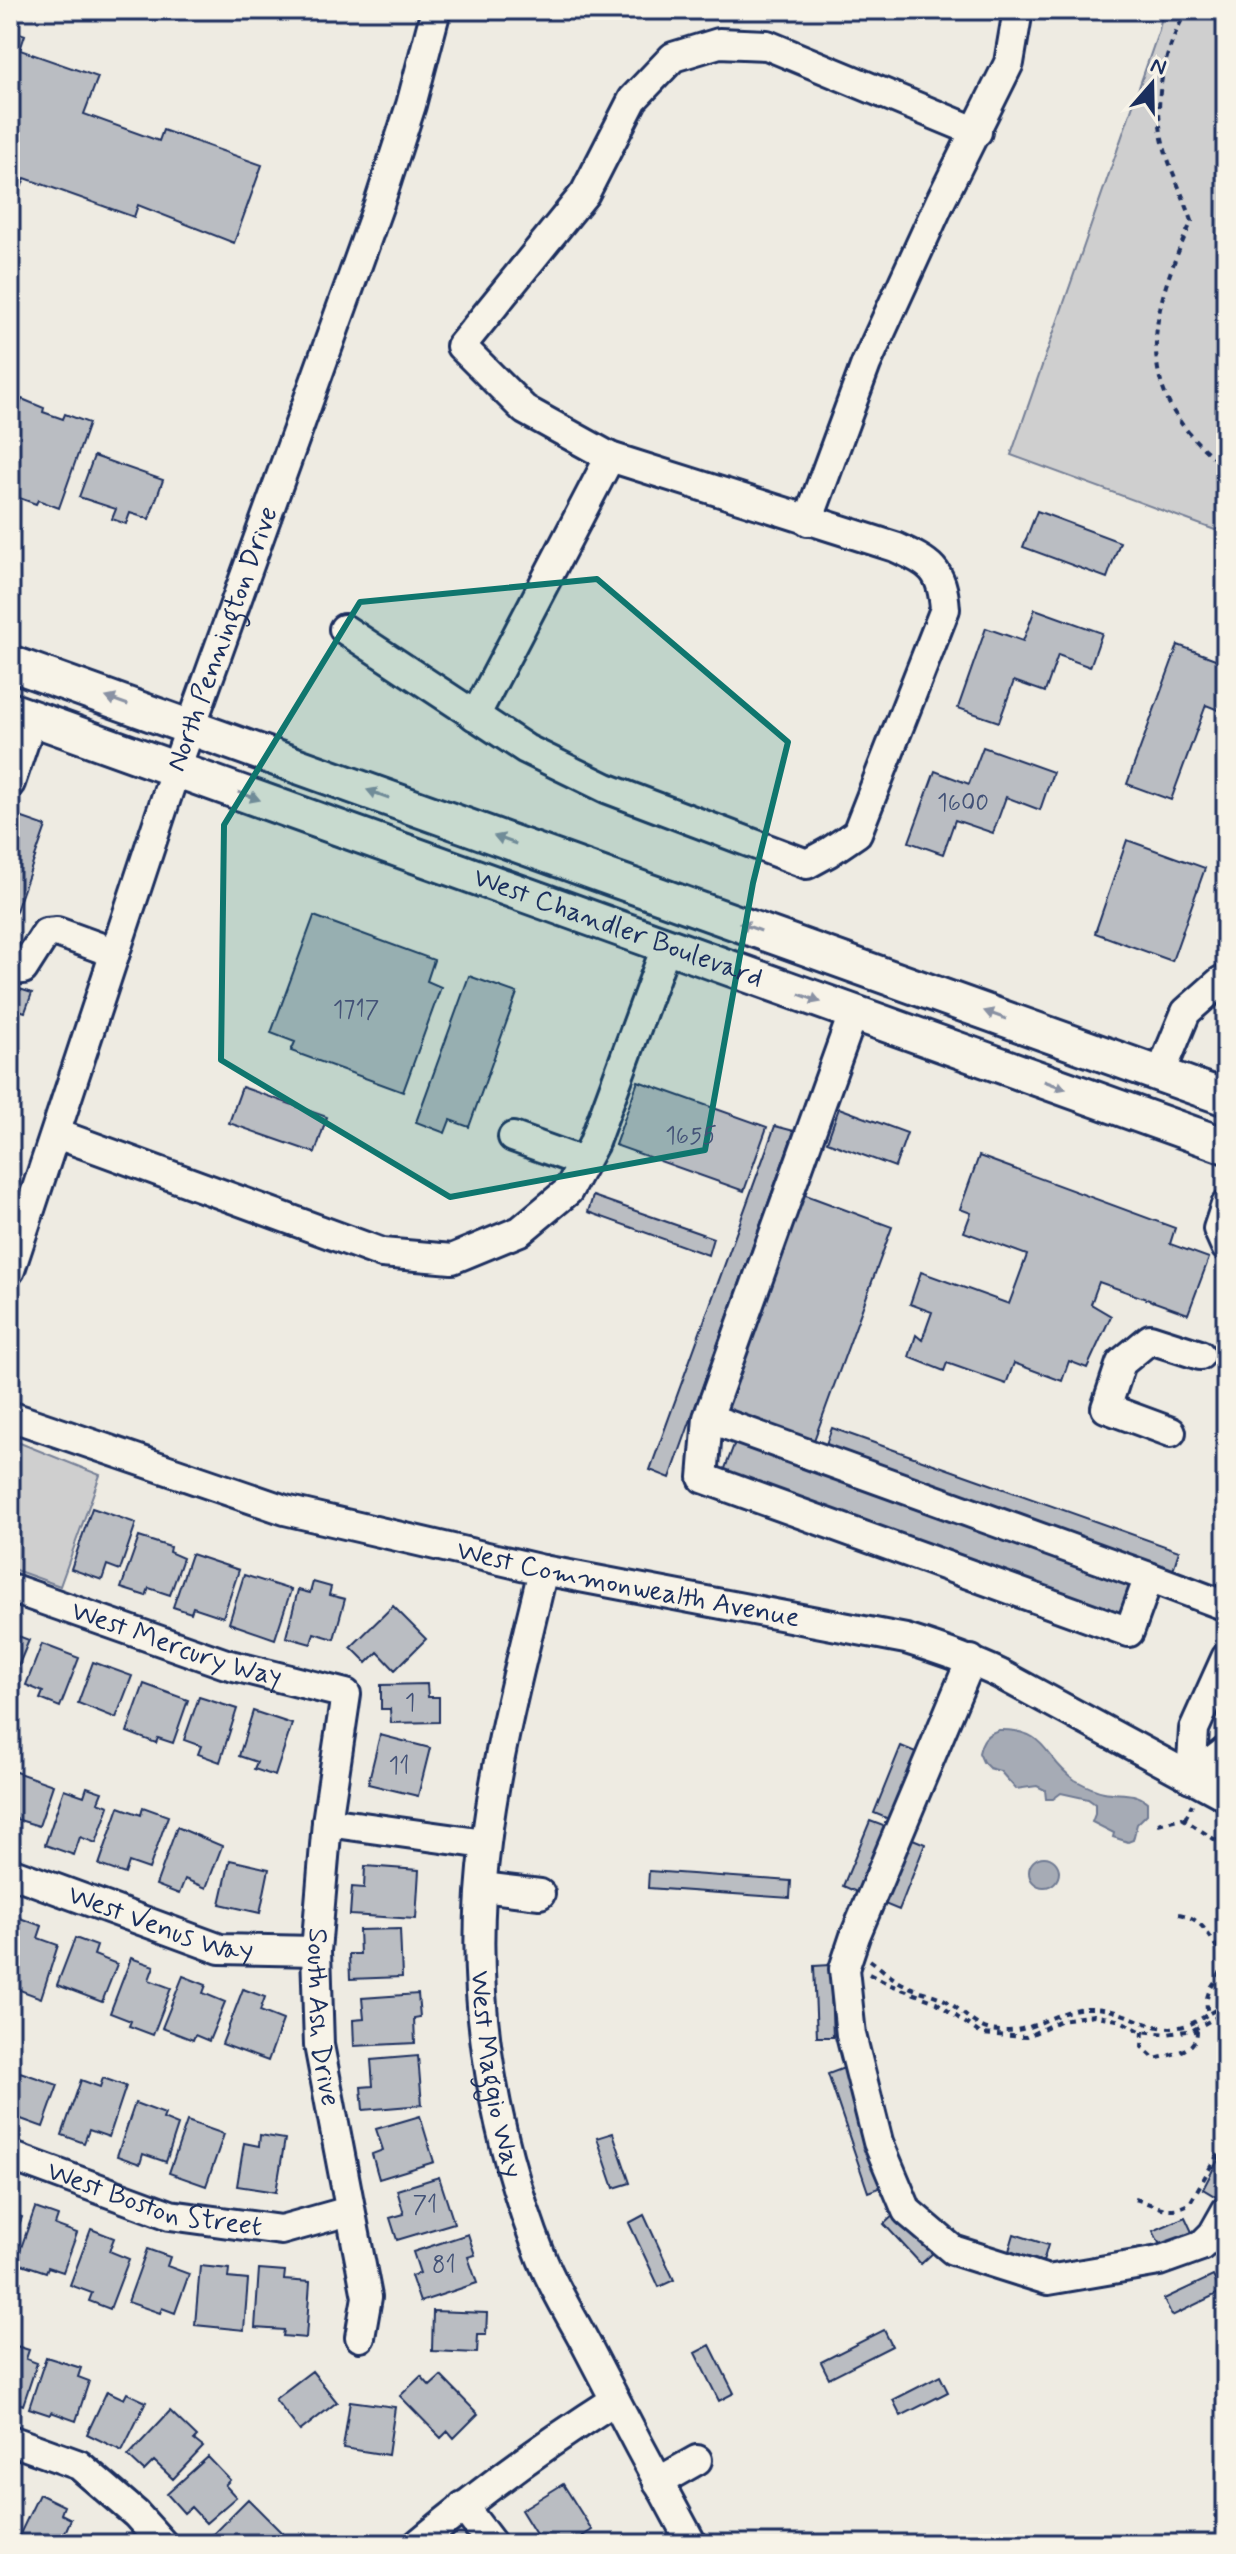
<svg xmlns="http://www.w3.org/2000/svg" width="1236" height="2554" viewBox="0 0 1236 2554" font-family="Mynerve,sans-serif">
<rect width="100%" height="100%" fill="#eeebe2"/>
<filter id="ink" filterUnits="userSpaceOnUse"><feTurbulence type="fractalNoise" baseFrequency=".0125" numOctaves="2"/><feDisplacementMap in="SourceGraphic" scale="16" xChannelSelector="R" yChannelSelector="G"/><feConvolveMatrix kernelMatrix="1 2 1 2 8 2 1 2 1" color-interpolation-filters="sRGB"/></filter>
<g filter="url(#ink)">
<path fill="#cfcfcf" stroke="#757f96" stroke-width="2" d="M1163 10H1226V534L1011 455 1159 30Z
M10 1439 100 1475 60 1586 10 1568Z"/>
<path fill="#a6abb5" stroke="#6e7992" stroke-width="2" d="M999 1730C1049 1729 1043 1759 1075 1780 1084 1785 1094 1790 1104 1792 1120 1795 1134 1791 1147 1802V1814L1137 1824 1133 1840 1128 1842 1113 1837 1114 1833 1092 1822 1095 1814V1804L1088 1799 1061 1793 1053 1799H1046L1045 1790 1037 1786 1016 1789 1000 1771 989 1768 983 1762 979 1753C982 1740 986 1734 999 1730Z
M1029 1872a15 15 0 1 1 30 0a15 15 0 1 1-30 0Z"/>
<path fill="#babdc2" stroke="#1b2f5e" stroke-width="2" d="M10 30 25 35 20 50 98 77 84 114 159 141 163 130 262 165 234 243 138 205 134 217 25 178 21 188 10 184Z
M22 399 44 408 43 412 63 419 65 414 89 423 59 508 38 500 36 504 11 495 10 432Z
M94 456 163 480 149 519 130 513 126 524 112 519 116 509 79 497Z
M1037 511 1120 542 1107 578 1023 547Z
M1035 609 1102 633 1090 667 1058 655 1045 692 1014 681 999 722 958 708 986 628 1023 641Z
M1178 645 1226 663V713L1206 705 1171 800 1127 784Z
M983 747 1053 772 1040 810 1006 797 993 833 955 820 943 854 909 842 935 771 969 784Z
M17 816 46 826 10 928V854L15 840 10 838V835Z
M1127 840 1205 868 1172 961 1095 933Z
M314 916 434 960 427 981 441 987 403 1092 291 1051 295 1042 271 1033Z
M469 976 517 993 469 1127 450 1120 445 1133 416 1122Z
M10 986 32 993 25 1012 10 1007Z
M638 1081 767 1127 744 1191 615 1145Z
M242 1087 327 1117 315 1153 229 1123Z
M839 1108 907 1133 895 1167 827 1142Z
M775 1126 794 1131 670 1478 650 1470Z
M979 1156 1175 1228 1170 1244 1209 1258 1188 1314 1099 1282 1091 1304 1111 1316 1087 1368 1069 1361 1062 1381 1014 1363 1006 1384 947 1363 944 1371 909 1357 916 1335 922 1340 932 1312 910 1304 921 1272 1009 1304 1027 1255 964 1232 971 1213 960 1209Z
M803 1194 892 1227 813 1443 724 1411Z
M593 1196 713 1238 708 1255 588 1212Z
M832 1428 1179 1551 1173 1570 825 1447Z
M735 1442 1132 1585 1121 1618 723 1474Z
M92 1508 136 1523 120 1570 107 1565 102 1580 71 1569Z
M139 1537 170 1547 169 1552 183 1558 170 1595 149 1588 146 1596 121 1588Z
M191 1554 239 1570 223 1617 193 1607 191 1613 173 1607Z
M244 1575 291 1590 275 1639 229 1623Z
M313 1582 331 1587 329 1595 345 1599 334 1639 314 1633 311 1644 286 1637 298 1590 310 1593Z
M393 1606 426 1639 395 1670 378 1652 367 1663 351 1647Z
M10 1633 29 1640 10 1686Z
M42 1644 79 1658 60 1707 40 1699 43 1692 26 1685Z
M93 1662 132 1676 116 1718 78 1703Z
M144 1684 188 1700 173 1743 158 1738 156 1743 127 1732Z
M427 1684 428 1697H439V1722L391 1723 390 1709H381V1685Z
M199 1697 237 1709 220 1762 198 1754 201 1746 184 1740Z
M253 1711 292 1724 275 1776 254 1769 257 1762 239 1756Z
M380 1735 430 1748 418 1796 368 1784Z
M901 1746 918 1753 891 1820 874 1813Z
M10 1770 53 1785 39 1826 16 1819 11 1833Z
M87 1787 102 1792 98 1802 109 1806 96 1843 80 1837 74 1855 45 1845 64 1789 84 1796Z
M119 1807 141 1815 143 1807 168 1816 149 1869 129 1862 125 1874 99 1865Z
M870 1821 886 1827 859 1893 843 1886Z
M177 1827 222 1846 206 1888 185 1879 179 1894 156 1885Z
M908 1837 925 1844 899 1910 882 1903Z
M230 1860 269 1869 260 1913 220 1904Z
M365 1866 419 1870 416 1919 350 1915 352 1887 364 1888Z
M649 1871 791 1881 790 1898 648 1888Z
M17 1917 42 1926 38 1938 58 1945 41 1998 17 1989 19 1982 10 1979V1936Z
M400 1929 402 1977 350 1979 349 1954H360L359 1930Z
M75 1938 97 1946 94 1955 117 1964 102 2002 57 1985Z
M131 1958 154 1966 149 1980 171 1988 153 2035 129 2026 131 2021 110 2013Z
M830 1965 833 2037H817L814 1966Z
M183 1976 206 1985 203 1993 225 2002 209 2041 195 2035 193 2040 162 2028Z
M243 1989 265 1997 260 2011 283 2020 268 2061 222 2044Z
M418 1994 420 2017 414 2018 415 2043 354 2046 353 2020 364 2019 362 1998Z
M418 2056 422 2105 363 2110 361 2087 373 2086 371 2060Z
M844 2068 884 2186 868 2192 828 2074Z
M20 2072 58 2085 43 2127 10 2115V2101Z
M103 2078 126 2086 109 2137 89 2130 84 2143 62 2135 81 2080 100 2087Z
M135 2103 165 2114 163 2119 178 2125 166 2162 143 2154 140 2164 117 2156Z
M420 2116 434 2162 379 2179 372 2154 383 2150 376 2129Z
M187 2121 224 2134 206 2186 169 2173Z
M613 2133 630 2183 614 2188 597 2138Z
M260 2135 285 2139 276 2192 237 2186 244 2143 259 2146Z
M1219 2158 1226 2162V2183L1218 2198 1203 2189Z
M439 2177 454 2223 397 2240 390 2218 404 2214 397 2190Z
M35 2208 58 2216 55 2225 77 2233 63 2272 48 2267 46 2272 16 2262Z
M897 2212 934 2252 921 2264 884 2224Z
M10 2213 22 2217 10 2249Z
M644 2215 674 2280 659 2287 629 2223Z
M1185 2217 1192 2232 1161 2247 1153 2231Z
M91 2229 114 2238 109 2251 129 2259 110 2309 89 2301 92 2293 70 2285Z
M468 2234 475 2255 468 2257 477 2283 420 2302 411 2276 420 2273 413 2252Z
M1014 2234 1048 2245 1043 2262 1009 2251Z
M147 2249 170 2257 167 2266 189 2274 175 2313 162 2308 160 2313 128 2302Z
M200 2266 229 2269 228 2278 248 2280 244 2330 195 2325Z
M259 2269 285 2271 284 2280 310 2282 306 2338 283 2336 284 2330 255 2328Z
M1213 2276 1221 2292 1172 2316 1164 2299Z
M433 2311 487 2313 486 2335H478L477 2353 432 2351Z
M884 2330 892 2346 829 2378 821 2362Z
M10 2344 29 2350 26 2359 37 2363 23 2405 10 2400Z
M710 2345 734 2393 719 2401 695 2353Z
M46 2357 81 2368 78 2377 89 2381 76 2421 51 2412 50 2415 29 2408Z
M312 2371 337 2402 300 2431 275 2399Z
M421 2376 430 2386 441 2376 478 2414 454 2438 448 2431 441 2438 400 2396Z
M940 2376 948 2392 901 2416 893 2400Z
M107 2391 124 2399 127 2393 146 2402 122 2451 87 2434Z
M350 2401 395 2407 388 2455 343 2448Z
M170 2411 197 2437 194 2440 203 2447 173 2479 154 2461 144 2471 128 2456Z
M208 2457 230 2480 225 2485 236 2497 206 2523 191 2507 184 2513 167 2494Z
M563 2484 592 2530 570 2544H542L521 2510Z
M39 2494 64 2506 61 2514 71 2519 60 2544H33L19 2536Z
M248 2499 282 2533 271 2544H210L207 2540Z"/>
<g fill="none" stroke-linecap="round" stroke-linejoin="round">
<defs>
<g id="minor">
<path d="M808 521 866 364 940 202 1009 63 1018 10"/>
<path d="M344 629 526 749 606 788 807 864 829 852 857 833 945 609C942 568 930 563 895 547L610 457 525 410 461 346 585 193 633 99 673 57 719 43 767 45 977 132"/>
<path d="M475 716 610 457"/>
<path d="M10 783 32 718"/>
<path d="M10 970 23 969 46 933 57 932 115 953"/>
<path d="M1160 1075 1186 1012 1221 981"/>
<path d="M57 1134 382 1253 452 1259 520 1231 568 1191 593 1145 666 947"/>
<path d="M513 1137 583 1162"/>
<path d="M1226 1205 1218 1229 1226 1247"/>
<path id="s1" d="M10 1270 176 768 379 204 411 105 436 10"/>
<path id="s2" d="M10 1416 285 1510 543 1570 906 1639C938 1649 969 1659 1000 1674L1226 1796"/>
<path d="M708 1418 703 1478 1129 1632 1149 1577 708 1418 853 1014"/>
<path d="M1171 1432 1106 1408 1121 1363 1150 1339 1200 1355"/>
<path id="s3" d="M543 1570C522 1660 497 1751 486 1843 467 1985 490 2127 542 2259 554 2289 572 2317 587 2346 621 2412 656 2478 692 2544"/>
<path d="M1149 1577 1226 1606"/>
<path id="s4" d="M10 1588 226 1664 346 1694 327 1822 316 1951 319 2045 367 2297 360 2337"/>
<path d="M971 1660 855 1936 844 1969 851 2035 878 2142 907 2211 953 2250 1048 2280 1159 2261 1201 2246 1213 2234 1226 2211"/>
<path d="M1191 1778 1194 1729 1226 1658"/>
<path d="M1191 1778 1226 1751"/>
<path d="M327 1822 485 1844"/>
<path id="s5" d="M10 1872 220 1949 316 1951"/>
<path d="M482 1887 540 1894"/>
<path id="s6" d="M10 2156 170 2215 281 2230 349 2211"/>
<path d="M10 2440 79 2465 136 2514 163 2544"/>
<path d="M658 2482 697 2460"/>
<path d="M463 2506 492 2544"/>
<path d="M418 2544C481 2491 546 2444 615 2400"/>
</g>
<g id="major">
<path d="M10 663 1226 1098"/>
<path id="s7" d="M10 710 1226 1146"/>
</g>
</defs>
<use href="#minor" stroke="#1b2f5e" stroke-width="34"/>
<use href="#major" stroke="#1b2f5e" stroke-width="40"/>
<path stroke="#1b2f5e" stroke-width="4" stroke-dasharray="6 6" stroke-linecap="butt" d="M1187 10C1166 47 1153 95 1162 138 1168 166 1183 194 1192 221 1147 316 1130 396 1226 467
M1185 1819 1192 1804
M1158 1824 1182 1818 1226 1847
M1179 1914C1204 1918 1212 1941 1224 1960
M870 1960C881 1968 892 1979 905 1985 918 1992 932 1993 945 2000 961 2009 974 2027 991 2030 1034 2037 1055 2007 1092 2008 1137 2009 1160 2048 1208 2014
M1223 1960C1223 1983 1201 1985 1208 2014L1226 2004
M869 1974 888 1984 936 2002 981 2034 1026 2037 1061 2020 1094 2015 1121 2021 1140 2031 1167 2034 1193 2030 1226 2012
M1143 2031 1142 2047 1155 2059C1171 2054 1196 2052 1197 2032L1193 2030
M1135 2199C1157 2205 1168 2216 1190 2203L1215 2159 1226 2146"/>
<use href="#minor" stroke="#f7f3e8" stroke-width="28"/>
<use href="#major" stroke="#f7f3e8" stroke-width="34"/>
</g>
<defs><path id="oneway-solid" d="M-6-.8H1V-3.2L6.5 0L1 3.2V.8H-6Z" transform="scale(2)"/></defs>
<g fill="#8991a3">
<use href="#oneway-solid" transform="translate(117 701) rotate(-161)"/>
<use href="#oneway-solid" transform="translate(378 794) rotate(-160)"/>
<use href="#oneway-solid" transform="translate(249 796) rotate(20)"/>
<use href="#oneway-solid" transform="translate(505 840) rotate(-160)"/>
<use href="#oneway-solid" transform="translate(750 927) rotate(-160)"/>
<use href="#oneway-solid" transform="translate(810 998) rotate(20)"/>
<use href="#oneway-solid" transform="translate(995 1015) rotate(-160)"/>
<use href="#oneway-solid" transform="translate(1055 1085) rotate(20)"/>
</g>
</g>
<path fill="#0f766e" fill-opacity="0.2" stroke="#0f766e" stroke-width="6" stroke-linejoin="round" d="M597 579 788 742 753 883 705 1150 450 1197 221 1060 224 825 360 602Z"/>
<g text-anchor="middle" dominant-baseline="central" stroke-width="8" stroke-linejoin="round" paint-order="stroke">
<g font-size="24" fill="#435277">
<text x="963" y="803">1600</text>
<text x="356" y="1010">1717</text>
<text x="691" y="1136">1655</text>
<text x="410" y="1703">1</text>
<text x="399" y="1766">11</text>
<text x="425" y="2205">71</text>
<text x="444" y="2265">81</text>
</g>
<g font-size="28" fill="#1b2f5e" stroke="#f7f3e8">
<text stroke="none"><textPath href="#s1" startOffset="666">North Pennington Drive</textPath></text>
<text stroke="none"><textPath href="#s7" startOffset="646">West Chandler Boulevard</textPath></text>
<text stroke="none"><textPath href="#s2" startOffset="642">West Commonwealth Avenue</textPath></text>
<text stroke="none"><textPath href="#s4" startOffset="176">West Mercury Way</textPath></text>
<text stroke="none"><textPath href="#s5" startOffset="160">West Venus Way</textPath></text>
<text stroke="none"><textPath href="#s4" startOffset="678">South Ash Drive</textPath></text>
<text stroke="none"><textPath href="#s3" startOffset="512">West Maggio Way</textPath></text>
<text stroke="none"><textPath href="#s6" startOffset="152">West Boston Street</textPath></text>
</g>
</g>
<rect width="1236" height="2554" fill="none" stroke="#f7f3e8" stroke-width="40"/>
<rect x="20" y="20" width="1196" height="2514" fill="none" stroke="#1b2f5e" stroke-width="3" filter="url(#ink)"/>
<g transform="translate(1152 84) rotate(20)" stroke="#f7f3e8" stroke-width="6" paint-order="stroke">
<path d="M0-6L14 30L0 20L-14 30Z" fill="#1b2f5e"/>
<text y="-12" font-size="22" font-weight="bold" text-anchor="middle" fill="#1b2f5e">N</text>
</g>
</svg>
